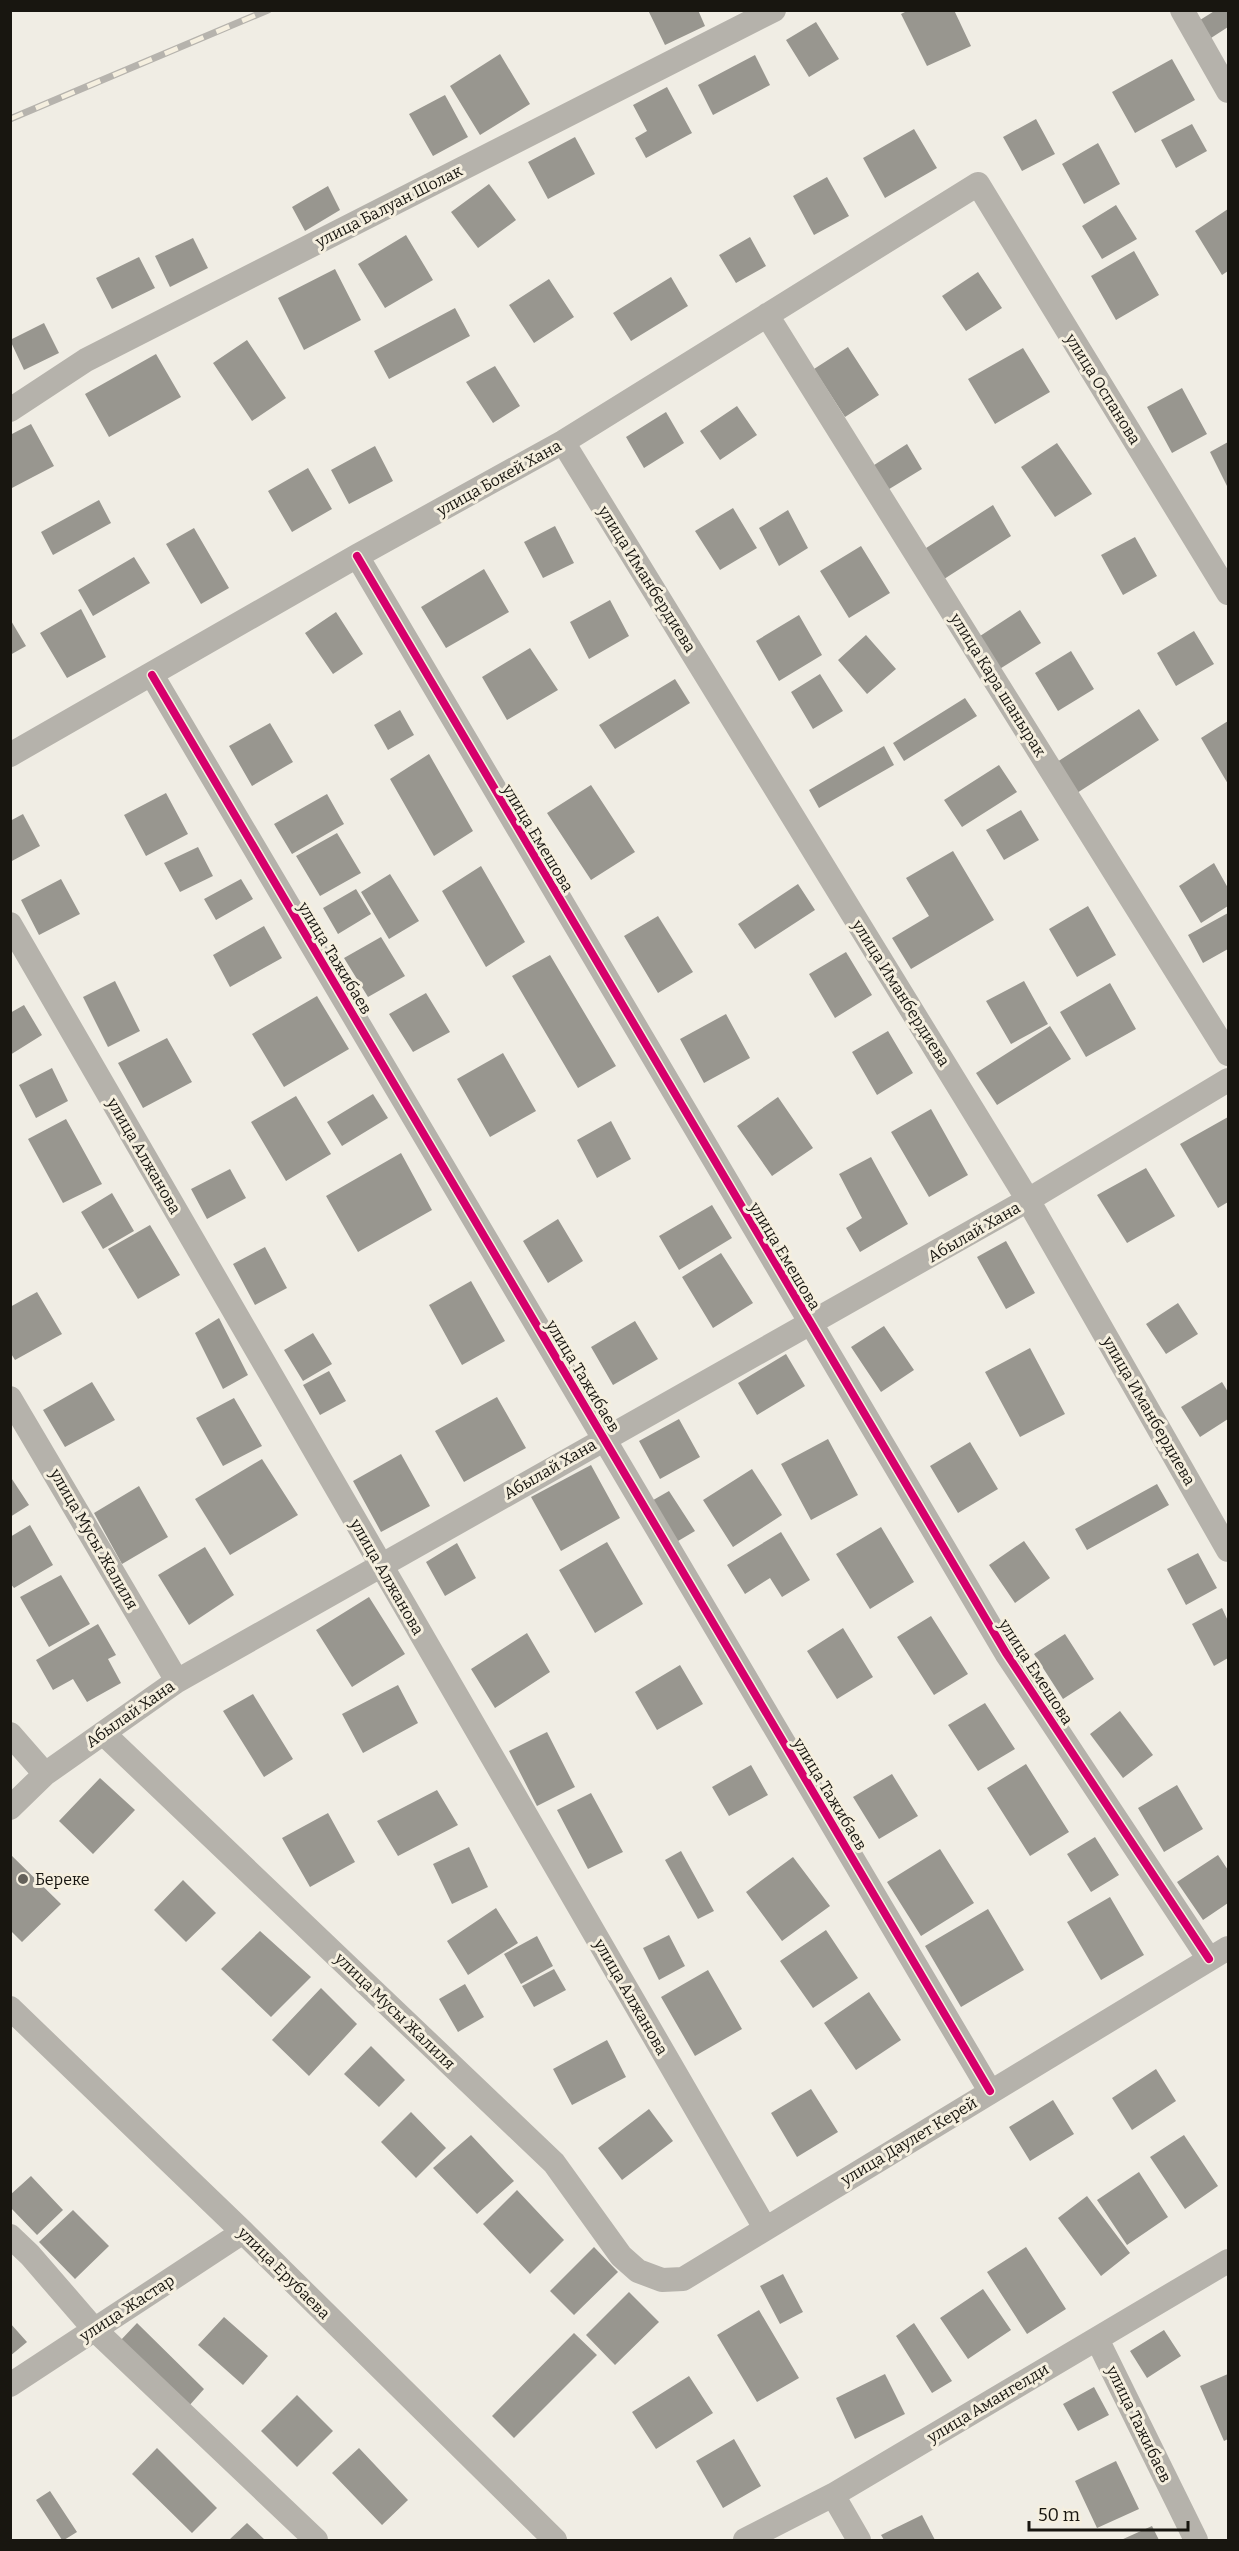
<svg xmlns="http://www.w3.org/2000/svg" width="1239" height="2551" viewBox="0 0 1239 2551" font-family="Bitter,serif">
<rect width="100%" height="100%" fill="#f0ede4"/>
<path fill="#98968f" d="M648 10H698L705 26 665 45Z
M909 10H954L971 46 927 66 901 14Z
M1216 10H1228V27L1211 38 1200 20Z
M816 22 839 59 809 77 786 40Z
M500 54 530 104 480 135 450 86Z
M755 55 770 85 713 115 698 85Z
M1172 59 1195 100 1135 133 1112 92Z
M667 87 692 133 646 158 635 138 647 131 633 105Z
M445 95 468 137 433 156 409 114Z
M1036 119 1055 154 1022 171 1003 137Z
M1192 124 1207 151 1176 168 1161 140Z
M914 129 937 168 885 198 863 158Z
M575 137 595 174 548 199 528 162Z
M1098 143 1120 184 1084 204 1062 164Z
M827 177 849 216 814 235 793 196Z
M489 184 516 220 478 248 451 212Z
M328 186 340 210 305 231 292 207Z
M1116 205 1137 239 1102 259 1082 226Z
M1228 209V271L1222 275 1195 231Z
M406 235 433 280 385 308 358 264Z
M750 237 766 266 736 283 719 255Z
M193 238 208 268 170 287 155 256Z
M1134 251 1159 295 1116 320 1091 276Z
M139 257 155 288 112 309 96 278Z
M335 269 361 320 304 350 278 298Z
M978 272 1002 308 966 331 942 296Z
M671 277 688 306 631 341 613 313Z
M549 279 574 317 534 343 509 305Z
M455 308 470 336 389 379 374 351Z
M44 323 59 353 24 370 10 340Z
M247 340 286 398 252 421 213 363Z
M848 347 879 395 845 417 814 369Z
M1023 348 1050 392 995 424 968 379Z
M156 354 181 397 109 437 85 394Z
M495 366 520 406 493 423 466 382Z
M1182 388 1207 434 1172 453 1147 407Z
M737 406 757 435 720 460 700 431Z
M666 412 684 443 644 468 626 437Z
M31 424 54 466 10 489V435Z
M1228 442V488L1210 452Z
M1057 443 1092 494 1055 517 1021 467Z
M907 444 922 469 886 491 871 467Z
M375 446 393 481 349 504 331 470Z
M308 468 332 509 292 532 268 491Z
M99 500 111 523 53 555 41 532Z
M993 505 1011 536 941 581 923 550Z
M733 508 757 548 720 570 695 531Z
M788 510 808 548 779 566 759 528Z
M555 526 574 563 543 578 524 542Z
M194 528 229 588 201 604 166 544Z
M1135 537 1157 576 1123 595 1101 555Z
M861 546 890 593 849 618 820 571Z
M134 557 150 583 93 616 78 590Z
M484 569 509 612 446 648 421 607Z
M610 600 629 636 589 659 570 622Z
M81 609 106 657 67 678 40 633Z
M1020 610 1041 643 998 670 977 638Z
M336 612 363 654 333 674 305 633Z
M799 615 822 655 779 681 756 641Z
M10 619 26 646 10 655Z
M1194 631 1214 664 1176 686 1157 653Z
M866 635 896 669 867 694 838 660Z
M530 648 558 690 507 720 482 677Z
M1071 651 1094 689 1058 711 1035 673Z
M820 674 843 711 813 729 791 692Z
M675 679 690 703 615 749 599 725Z
M965 698 977 716 904 761 893 743Z
M1139 709 1159 740 1077 793 1057 762Z
M400 710 414 735 388 750 374 725Z
M1228 721V784L1201 738Z
M270 723 293 762 252 786 229 746Z
M884 746 894 765 819 808 809 790Z
M429 754 473 831 434 856 390 779Z
M999 765 1017 792 962 827 944 800Z
M591 785 635 852 591 880 547 813Z
M166 793 188 834 146 856 124 815Z
M327 794 344 824 292 854 274 824Z
M1021 810 1039 840 1004 860 986 830Z
M23 814 40 846 10 862V821Z
M337 833 361 873 320 896 296 856Z
M198 847 213 876 180 892 164 863Z
M953 851 994 920 911 969 892 938 929 916 906 878Z
M1214 863 1228 888V906L1201 923 1179 886Z
M481 866 525 942 486 967 442 891Z
M390 874 419 921 389 939 361 892Z
M61 879 80 914 39 935 21 900Z
M241 879 253 899 216 920 204 899Z
M798 884 815 910 755 949 738 924Z
M356 889 371 914 338 934 323 908Z
M1088 906 1116 955 1077 977 1049 929Z
M1228 913V949L1203 963 1188 935Z
M658 916 693 972 658 993 624 936Z
M264 926 282 958 230 987 213 955Z
M381 937 405 976 368 997 344 958Z
M846 952 872 995 835 1018 809 974Z
M550 955 616 1066 578 1088 512 976Z
M115 981 140 1031 108 1047 83 997Z
M1024 981 1048 1024 1011 1044 986 1001Z
M1110 983 1136 1029 1086 1057 1060 1012Z
M426 993 450 1032 413 1052 389 1014Z
M317 996 349 1049 284 1087 252 1034Z
M24 1005 42 1035 10 1055V1013Z
M726 1014 750 1058 704 1083 680 1039Z
M1050 1026 1071 1059 997 1105 976 1073Z
M888 1031 913 1073 877 1095 852 1052Z
M167 1038 192 1082 143 1108 118 1063Z
M503 1053 536 1111 490 1137 457 1079Z
M52 1068 68 1101 36 1118 19 1085Z
M373 1094 388 1118 342 1146 327 1122Z
M296 1096 331 1154 286 1181 251 1122Z
M778 1097 813 1148 772 1176 737 1126Z
M931 1109 968 1175 929 1197 891 1132Z
M1228 1117V1202L1218 1208 1180 1144Z
M66 1119 102 1184 63 1203 28 1139Z
M611 1121 631 1159 597 1178 577 1140Z
M401 1153 432 1210 358 1252 326 1196Z
M871 1157 908 1224 860 1252 846 1228 862 1218 839 1174Z
M1146 1168 1175 1216 1127 1243 1097 1195Z
M230 1169 246 1198 207 1219 191 1189Z
M112 1193 134 1231 103 1249 81 1212Z
M712 1205 732 1238 679 1270 659 1236Z
M558 1219 583 1261 548 1283 523 1241Z
M150 1225 180 1275 138 1299 108 1249Z
M1006 1241 1035 1293 1006 1309 977 1257Z
M265 1247 287 1288 255 1305 233 1264Z
M721 1253 753 1303 713 1328 682 1277Z
M471 1281 505 1341 462 1365 429 1305Z
M37 1292 62 1334 15 1360 10 1352V1307Z
M1178 1303 1198 1334 1166 1354 1146 1324Z
M219 1318 248 1375 223 1389 195 1333Z
M635 1321 658 1359 613 1385 591 1347Z
M884 1326 914 1370 881 1392 851 1347Z
M313 1333 332 1364 303 1381 284 1350Z
M1030 1348 1065 1414 1020 1437 985 1372Z
M786 1354 805 1386 757 1415 738 1383Z
M329 1371 346 1401 320 1415 303 1385Z
M92 1382 115 1420 65 1447 43 1410Z
M1222 1382 1228 1392V1419L1200 1437 1181 1407Z
M497 1397 526 1448 464 1482 435 1431Z
M234 1398 262 1446 223 1466 196 1418Z
M679 1419 700 1457 660 1479 639 1441Z
M828 1439 858 1495 811 1520 781 1464Z
M970 1442 998 1489 958 1513 930 1466Z
M401 1454 430 1506 381 1532 353 1481Z
M262 1459 298 1515 230 1555 195 1499Z
M591 1465 620 1518 561 1551 531 1497Z
M752 1469 782 1515 733 1547 703 1500Z
M10 1476 29 1505 10 1517Z
M1157 1484 1169 1505 1087 1550 1075 1529Z
M139 1486 168 1537 122 1564 94 1513Z
M669 1491 695 1531 673 1544 648 1503Z
M30 1525 53 1565 14 1588 10 1583V1537Z
M881 1527 914 1582 870 1609 836 1554Z
M781 1532 810 1580 782 1597 770 1578 745 1594 727 1565Z
M1024 1541 1050 1578 1015 1603 989 1565Z
M607 1542 643 1604 595 1633 559 1570Z
M457 1543 476 1578 445 1596 426 1562Z
M205 1547 234 1595 189 1625 158 1575Z
M1198 1553 1217 1588 1186 1605 1167 1569Z
M61 1575 90 1624 49 1647 20 1597Z
M369 1597 405 1654 352 1687 316 1630Z
M1222 1608 1228 1621V1658L1214 1666 1192 1624Z
M931 1616 968 1674 934 1695 897 1637Z
M98 1624 116 1655 108 1659 121 1683 87 1702 73 1679 53 1690 36 1660Z
M843 1628 873 1677 837 1699 807 1651Z
M527 1633 550 1672 495 1708 471 1669Z
M1065 1634 1094 1679 1063 1699 1034 1654Z
M680 1665 703 1704 657 1730 635 1692Z
M398 1685 418 1723 363 1753 342 1714Z
M253 1694 293 1759 264 1777 223 1711Z
M985 1703 1015 1749 978 1771 948 1725Z
M1120 1711 1153 1755 1123 1778 1090 1734Z
M547 1732 575 1787 537 1806 509 1751Z
M1026 1764 1069 1832 1030 1856 987 1788Z
M751 1765 768 1795 729 1816 712 1787Z
M892 1774 918 1816 879 1839 853 1797Z
M100 1778 135 1810 93 1854 59 1821Z
M1177 1785 1203 1829 1164 1852 1138 1808Z
M437 1790 458 1825 398 1856 377 1821Z
M591 1793 623 1852 588 1869 557 1810Z
M328 1813 355 1862 310 1887 282 1838Z
M1095 1837 1119 1875 1091 1892 1067 1854Z
M469 1847 488 1887 452 1904 433 1864Z
M940 1849 974 1903 921 1936 887 1882Z
M681 1851 714 1911 698 1919 665 1860Z
M10 1854 61 1904 22 1942 10 1930Z
M1218 1855 1228 1870V1903L1203 1920 1177 1882Z
M793 1857 830 1906 782 1941 746 1892Z
M183 1880 216 1913 186 1942 154 1910Z
M1110 1897 1144 1955 1101 1980 1067 1922Z
M496 1908 518 1943 468 1975 447 1941Z
M988 1909 1024 1970 961 2007 925 1946Z
M826 1930 858 1978 813 2008 780 1961Z
M260 1931 311 1977 271 2017 221 1969Z
M669 1935 685 1966 659 1980 643 1948Z
M537 1936 553 1966 521 1984 504 1954Z
M554 1969 566 1990 534 2007 522 1986Z
M708 1970 742 2029 695 2056 661 1997Z
M465 1984 484 2017 458 2032 439 1999Z
M321 1988 357 2024 309 2076 272 2040Z
M869 1992 901 2040 856 2070 824 2023Z
M607 2040 626 2077 572 2105 553 2069Z
M371 2046 405 2080 379 2107 344 2074Z
M1156 2069 1176 2101 1132 2130 1112 2098Z
M811 2089 838 2132 797 2157 771 2113Z
M1053 2100 1074 2134 1030 2161 1009 2127Z
M649 2109 673 2141 622 2180 598 2148Z
M411 2112 446 2148 416 2178 381 2142Z
M471 2135 514 2181 477 2214 433 2168Z
M1184 2135 1218 2186 1185 2209 1150 2157Z
M1139 2172 1168 2217 1127 2245 1097 2200Z
M31 2176 63 2210 37 2235 10 2207V2195Z
M517 2190 564 2240 530 2274 483 2224Z
M1087 2196 1130 2253 1101 2276 1058 2218Z
M73 2210 109 2246 75 2279 39 2242Z
M594 2247 618 2272 574 2315 550 2291Z
M1026 2247 1066 2309 1027 2334 987 2272Z
M783 2274 803 2312 780 2324 760 2286Z
M983 2289 1011 2330 968 2359 940 2318Z
M629 2292 659 2322 615 2365 586 2335Z
M759 2310 799 2378 757 2402 717 2335Z
M224 2317 268 2356 243 2385 198 2345Z
M10 2323 27 2342 10 2356Z
M137 2323 204 2389 188 2407 120 2341Z
M914 2323 952 2381 932 2393 896 2336Z
M1164 2330 1181 2356 1147 2378 1130 2351Z
M574 2333 597 2355 514 2438 492 2416Z
M885 2374 905 2414 855 2439 836 2398Z
M1228 2374V2439L1224 2441 1200 2386Z
M689 2376 713 2413 656 2449 632 2412Z
M1094 2387 1109 2415 1078 2431 1063 2404Z
M297 2395 333 2431 297 2467 261 2431Z
M734 2439 761 2486 723 2508 696 2461Z
M157 2448 217 2508 192 2533 132 2474Z
M359 2448 408 2500 382 2525 332 2473Z
M1116 2461 1139 2509 1097 2528 1075 2481Z
M50 2491 77 2532 64 2540H62L36 2500Z
M922 2515 935 2540H884L881 2535Z
M247 2523 265 2540H229Z
M1152 2526 1159 2540H1121Z"/>
<g fill="none" stroke-linecap="round" stroke-linejoin="round">
<path stroke="#b5b2ab" stroke-width="24" d="M1182 10 1228 91
M767 315 1228 1054
M10 410 86 360 774 10
M563 442 1028 1200 1228 1550
M357 556 1006 1653 1209 1959
M152 675 990 2091
M10 755 357 556 563 442 978 184 1228 593
M10 924 765 2228
M10 1398 177 1681
M103 1733 554 2163 621 2256 638 2271 662 2280 683 2279 1228 1948
M10 1734 45 1774
M10 1808 45 1774 177 1681 1028 1200 1228 1080
M10 2008 243 2232 555 2540
M10 2236 30 2255 94 2329 316 2540
M1097 2339 1196 2540
M10 2385 243 2232
M833 2495 859 2540
M745 2540 833 2495 1228 2261"/>
<defs>
<path id="rail" d="M10 119 268 10"/>
</defs>
<use href="#rail" stroke="#b6b3ad" stroke-width="7"/>
<use href="#rail" stroke="#f5efdf" stroke-width="4.5" stroke-dasharray="14" stroke-linecap="butt"/>
<defs>
<path id="cycleway" d="M357 556 1006 1653 1209 1959
M152 675 990 2091"/>
</defs>
<use href="#cycleway" stroke="#f5efdf" stroke-width="11"/>
<use href="#cycleway" stroke="#d6006c" stroke-width="8"/>
</g>
<circle fill="#64615a" stroke="#f5efdf" stroke-width="2" cx="23" cy="1879" r="6"/>
<g text-anchor="middle" dominant-baseline="central" stroke-width="6" stroke-linejoin="round" paint-order="stroke">
<g font-size="16" fill="#181610" stroke="#f5efdf">
<text transform="translate(389 206) rotate(-27)">улица Балуан Шолак</text>
<text transform="translate(1103 389) rotate(58)">улица Оспанова</text>
<text transform="translate(499 478) rotate(-29)">улица Бокей Хана</text>
<text transform="translate(647 579) rotate(58)">улица Иманбердиева</text>
<text transform="translate(998 685) rotate(58)">улица Кара шанырак</text>
<text transform="translate(538 838) rotate(59)">улица Емешова</text>
<text transform="translate(335 958) rotate(59)">улица Тажибаев</text>
<text transform="translate(901 993) rotate(58)">улица Иманбердиева</text>
<text transform="translate(144 1156) rotate(60)">улица Алжанова</text>
<text transform="translate(974 1232) rotate(-30)">Абылай Хана</text>
<text transform="translate(785 1256) rotate(59)">улица Емешова</text>
<text transform="translate(583 1376) rotate(59)">улица Тажибаев</text>
<text transform="translate(1149 1411) rotate(60)">улица Иманбердиева</text>
<text transform="translate(550 1469) rotate(-30)">Абылай Хана</text>
<text transform="translate(94 1539) rotate(60)">улица Мусы Жалиля</text>
<text transform="translate(387 1577) rotate(60)">улица Алжанова</text>
<text transform="translate(1036 1672) rotate(57)">улица Емешова</text>
<text transform="translate(130 1714) rotate(-35)">Абылай Хана</text>
<text transform="translate(830 1794) rotate(59)">улица Тажибаев</text>
<text transform="translate(631 1997) rotate(60)">улица Алжанова</text>
<text transform="translate(395 2011) rotate(44)">улица Мусы Жалиля</text>
<text transform="translate(909 2141) rotate(-31)">улица Даулет Керей</text>
<text transform="translate(284 2273) rotate(45)">улица Ерубаева</text>
<text transform="translate(127 2308) rotate(-33)">улица Жастар</text>
<text transform="translate(988 2403) rotate(-31)">улица Амангелди</text>
<text transform="translate(1139 2424) rotate(64)">улица Тажибаев</text>
</g>
<g font-size="16" fill="#181610" stroke="#f5efdf" text-anchor="start">
<text x="35" y="1879">Береке</text>
</g>
</g>
<rect width="1239" height="2551" fill="none" stroke="#181610" stroke-width="24"/>
<path d="M1029 2521v9h159v-9" fill="none" stroke="#181610" stroke-width="3"/>
<text x="1038" y="2521" font-size="18" fill="#181610" stroke="#f5efdf" stroke-width="4.5" paint-order="stroke">50 m</text>
</svg>
